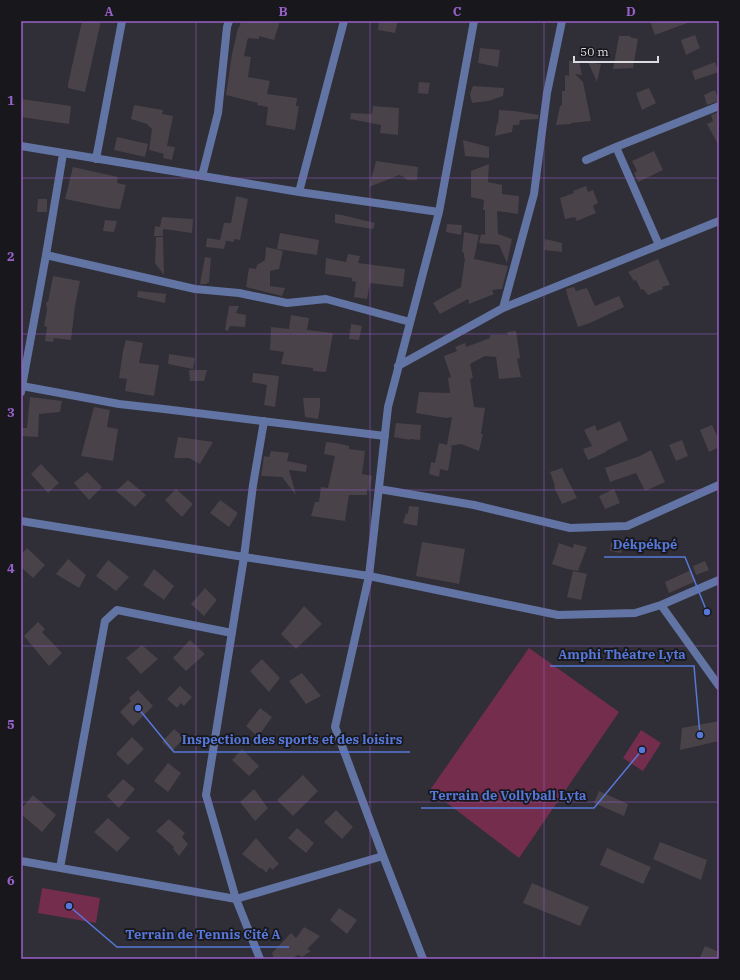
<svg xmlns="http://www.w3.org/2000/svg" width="740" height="980" viewBox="0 0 740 980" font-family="'IBM Plex Serif',serif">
<rect width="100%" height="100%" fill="#302e36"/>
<path fill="#752d4e" d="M529 648 619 712 519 858 430 790Z
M641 730 661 743 643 771 623 758Z
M42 888 100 898 96 923 38 913Z"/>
<path fill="#494249" d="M82 21H101L85 92 68 88V84Z
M241 21H280L274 40 259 36V39L248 38 244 56 251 57 248 77 270 81 267 94 297 98 296 106H299L295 130 266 125 268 107 257 105 258 103 226 95 232 54 238 28H239Z
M379 21H398L395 33 378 30Z
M650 21H690V22L655 35Z
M695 35 700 48 686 55 681 40Z
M619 36H630V37L638 39 633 68 613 69Z
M480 48 500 50 498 67 478 63Z
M569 61H579L582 75 575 74 583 82 591 121 571 123V124L556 125 560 106 562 105V91H565V75L569 76Z
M588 62 601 64 597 82Z
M715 62 719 72 695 80 692 71Z
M419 82 430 83 428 94 418 93Z
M473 86 504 88 503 96 488 101 472 103 470 94Z
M649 88 656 103 642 110 636 93Z
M715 90 719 101 707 105 704 95Z
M21 99 71 106 69 124 21 117Z
M134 105 163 110 162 114 173 116 167 146 175 147 172 160 163 158 164 154 149 150 152 129 147 124 131 119Z
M373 106 399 108 398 135 380 133 381 125 350 119 351 113 372 114Z
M499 110 514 111 539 115 538 119 520 120 519 125H513L512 132 495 136 497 123 498 124Z
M719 112V146L707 124 713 121 711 115Z
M117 137 148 144 145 157 114 150Z
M463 140 489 147V158L465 156Z
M654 151 663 170 638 182 634 173 637 171 632 161Z
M376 161 418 167 417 180H407L404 177 399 175 369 187Z
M489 164 488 182 502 185V194L519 196 518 214 497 211 498 234 512 239 507 263 499 245 479 243 481 234 485 235V210H483L484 200 471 197V171Z
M73 167 118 177 117 183 126 185 120 209 109 208 65 199Z
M586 186 588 192 593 190 598 203 593 206 596 213 577 221 575 217 565 219 560 198 574 193 573 191Z
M236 196 248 199 240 240 234 239V242L220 240 224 223H231Z
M38 199H47V212H37Z
M335 214 342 215 375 223 373 229 335 223Z
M162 217 193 219 192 233 163 229V236H154L155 226 160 227Z
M105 220 117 221 114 232 103 231Z
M447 224 462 225 461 235 446 232Z
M464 232 479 235 474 259 508 266 502 289 492 290 494 294 469 304 468 299 440 314 433 303 461 287 465 258H464V253L462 252Z
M280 233 319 240 317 255 277 249Z
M156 237H163L164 275 155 263Z
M207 238 226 241 224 249 206 247Z
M545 239 562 243V252L544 250Z
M266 247 283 251 279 269 270 271V286L285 288 282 296 246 287 249 268 256 269 257 265 265 260Z
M348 254 360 256 358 263 405 269 403 287 370 283 367 299 354 297 356 282 352 281V278L325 274 326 258 346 262Z
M205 257 211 258 209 282 206 284H200Z
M658 259 670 285 662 287 663 289 648 295 643 289 641 290 636 280 634 281 628 272Z
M53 276 80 281 75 306 71 340 54 338 53 342 45 341 47 327 44 326 47 310 46 302H48Z
M574 287 576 291 587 288 595 306 619 296 624 307 590 323 578 327 568 298 566 289Z
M138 291 166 294 165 303 137 297Z
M229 306H239L236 313 246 315 245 327 230 326 228 331 225 330Z
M291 315 309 318 307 330 333 333 326 372 313 371V368L281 364 284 352 270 350 271 327 289 329Z
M351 324 362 326 359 340 349 339Z
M516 331 520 358 517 359 521 377 499 379 496 357 485 356 470 364 473 378 470 379 474 407 485 408 481 434H483L479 451 461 444 450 446 452 447 448 471 440 469 439 477 429 474 431 462 435 463 439 443 447 445 452 417 446 418 416 413 419 392 450 393 448 378 451 377 444 356 457 351 455 347 465 343 466 347 490 338V335H508L507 332Z
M126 340 143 343 139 363 159 365 154 396 125 391 127 379 119 378 123 351Z
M169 354 195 358 193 369 168 364Z
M189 370H207L204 381H190Z
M253 373 279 376 275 407 264 405 267 385 252 382Z
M30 397 62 401 60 412 39 414 38 437 21 436V428H27Z
M303 398H320V407L318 419 305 417Z
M94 407 110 410 107 427 118 429 113 461 81 456Z
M620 421 628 440 606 451V452L588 460 583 449 592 446 584 430 595 425 597 431Z
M396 423 421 425 420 440 410 439V440L394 437Z
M712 425 719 440V447L709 452 700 430Z
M178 437 213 442 200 464 189 458H174Z
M682 440 688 456 676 461 669 445Z
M326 442 336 443 349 446V449L365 451 362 474 372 476 370 489H367V495H349L345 521 311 516 315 502H319L321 487 328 488 335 456 324 454Z
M651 450 665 482 645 491 636 473 610 482 605 468 640 456Z
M271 451 289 453 287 461 307 465 306 472 289 470 296 495 282 477 261 476 264 456 269 457Z
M41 464 59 483 48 493 31 474Z
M562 468 577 498 562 504 554 487 555 486 550 472Z
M87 472 102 487 89 500 74 483Z
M128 480 146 495 135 507 116 491Z
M176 489 193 504 182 517 165 500Z
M614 489 620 503 605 509 599 496Z
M220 500 238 513 229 527 210 513Z
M409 506 419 507 417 526 403 523 406 513 408 514Z
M422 542 465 549 459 584 416 576Z
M559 543 573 548 574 544 587 547 578 571 567 569 552 564Z
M611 543 622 544 621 553 610 551Z
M27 548 45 565 33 578 21 567V555Z
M68 559 86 575 79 588 56 574Z
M108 560 129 577 116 591 96 576Z
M705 561 709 570 696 575 693 566Z
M154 569 174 586 164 600 143 585Z
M691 570 696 581 669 593 665 582Z
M573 571 587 574 581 600 567 597Z
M205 588 217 600 204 616 191 604Z
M304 606 322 624 296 649 281 634Z
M38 622 45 629 42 632 62 653 49 666 24 636Z
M190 640 205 654 186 671 173 658Z
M142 645 158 659 141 674 126 658Z
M262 659 280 678 269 692 250 671Z
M302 673 321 696 306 704 289 681Z
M180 686 192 697 184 706 181 703 177 708 167 699Z
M138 690 153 706 133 726 120 712 131 701 129 698Z
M260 708 272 717 258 737 246 726Z
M719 721V741L680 750 682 728Z
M174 729 184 738 172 751 162 742Z
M132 737 144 749 128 765 116 754Z
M242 749 259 766 249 776 232 760Z
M168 763 181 773 168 792 154 781Z
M303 775 318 791 293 816 277 800Z
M123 779 135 789 119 808 107 796Z
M254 789 268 808 255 821 240 802Z
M599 791 628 804 624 816 594 803Z
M33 795 56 815 42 832 21 814V809Z
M336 810 353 827 342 839 324 822Z
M108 818 130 838 117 852 94 832Z
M169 819 185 833 182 837 188 844 179 856 173 849 174 847 156 831Z
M297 828 314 843 306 853 288 838Z
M256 838 279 864 272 870 270 867 266 873 262 868 261 869 242 854Z
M660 842 707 860 701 880 653 859Z
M607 848 651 867 643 884 600 865Z
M532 883 589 907 580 926 523 903Z
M339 908 357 920 347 934 330 920Z
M304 927 320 936 307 949 311 951 302 957 298 955 290 959H274L272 953 291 933 296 938Z
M705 946 719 952V959H699Z"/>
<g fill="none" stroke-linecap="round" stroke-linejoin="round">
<path stroke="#6174a3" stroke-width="8" d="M21 146 299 192 439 212
M616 147 659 245
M96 159 122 21
M586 160 616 147 719 106
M202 176 218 113 227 27 229 21
M299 192 344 21
M46 255 195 289 239 293 287 303 326 299 410 322
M503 308 534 194 547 93 562 21
M398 366 503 308 719 221
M22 386 119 404 164 409 385 436
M21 392 46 255 63 154
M379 489 474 505 570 528 627 526 719 485
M21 521 244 557 369 576 558 615 635 613 661 605 719 580
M661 605 719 686
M21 861 236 899 383 856
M60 868 105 621 117 610 232 633
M260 959 236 899 206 795 244 557 253 485 264 421
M423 959 383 856 335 727 369 576 388 407 439 212 474 21"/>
</g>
<path fill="none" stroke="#9860c9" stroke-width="1" stroke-opacity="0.55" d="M196 21V959M370 21V959M544 21V959M21 178H719M21 334H719M21 490H719M21 646H719M21 802H719"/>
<path fill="none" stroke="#5678da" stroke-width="1.5" d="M707 612L685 557H604M700 735L694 666H550M138 708L174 752H410M642 750L594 808H421M69 906L117 947H289"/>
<g fill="#5678da" stroke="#18171b" stroke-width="1.5">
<circle cx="707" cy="612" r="4"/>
<circle cx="700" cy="735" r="4"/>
<circle cx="138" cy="708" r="4"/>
<circle cx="642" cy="750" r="4"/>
<circle cx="69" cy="906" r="4"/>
</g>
<g font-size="13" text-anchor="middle" font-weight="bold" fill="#5678da" stroke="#18171b" stroke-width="3.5" stroke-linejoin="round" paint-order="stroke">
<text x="645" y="549">Dékpékpé</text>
<text x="622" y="659">Amphi Théatre Lyta</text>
<text x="292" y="744">Inspection des sports et des loisirs</text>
<text x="508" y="800">Terrain de Vollyball Lyta</text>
<text x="203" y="939">Terrain de Tennis Cité A</text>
</g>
<rect width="740" height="980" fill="none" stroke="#18171b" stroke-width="44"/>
<path d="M574 56v6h84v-6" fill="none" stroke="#dcdbe0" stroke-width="2"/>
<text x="580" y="56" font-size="12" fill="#dcdbe0" stroke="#18171b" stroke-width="3" paint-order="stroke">50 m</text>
<rect x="22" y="22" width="696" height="936" fill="none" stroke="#9860c9" stroke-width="1.5"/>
<g font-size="13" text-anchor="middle" font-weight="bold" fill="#9860c9">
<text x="109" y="16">A</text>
<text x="283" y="16">B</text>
<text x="457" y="16">C</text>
<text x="631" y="16">D</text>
<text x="11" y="105">1</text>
<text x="11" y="261">2</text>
<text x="11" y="417">3</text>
<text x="11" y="573">4</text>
<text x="11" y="729">5</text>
<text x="11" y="885">6</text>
</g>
</svg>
